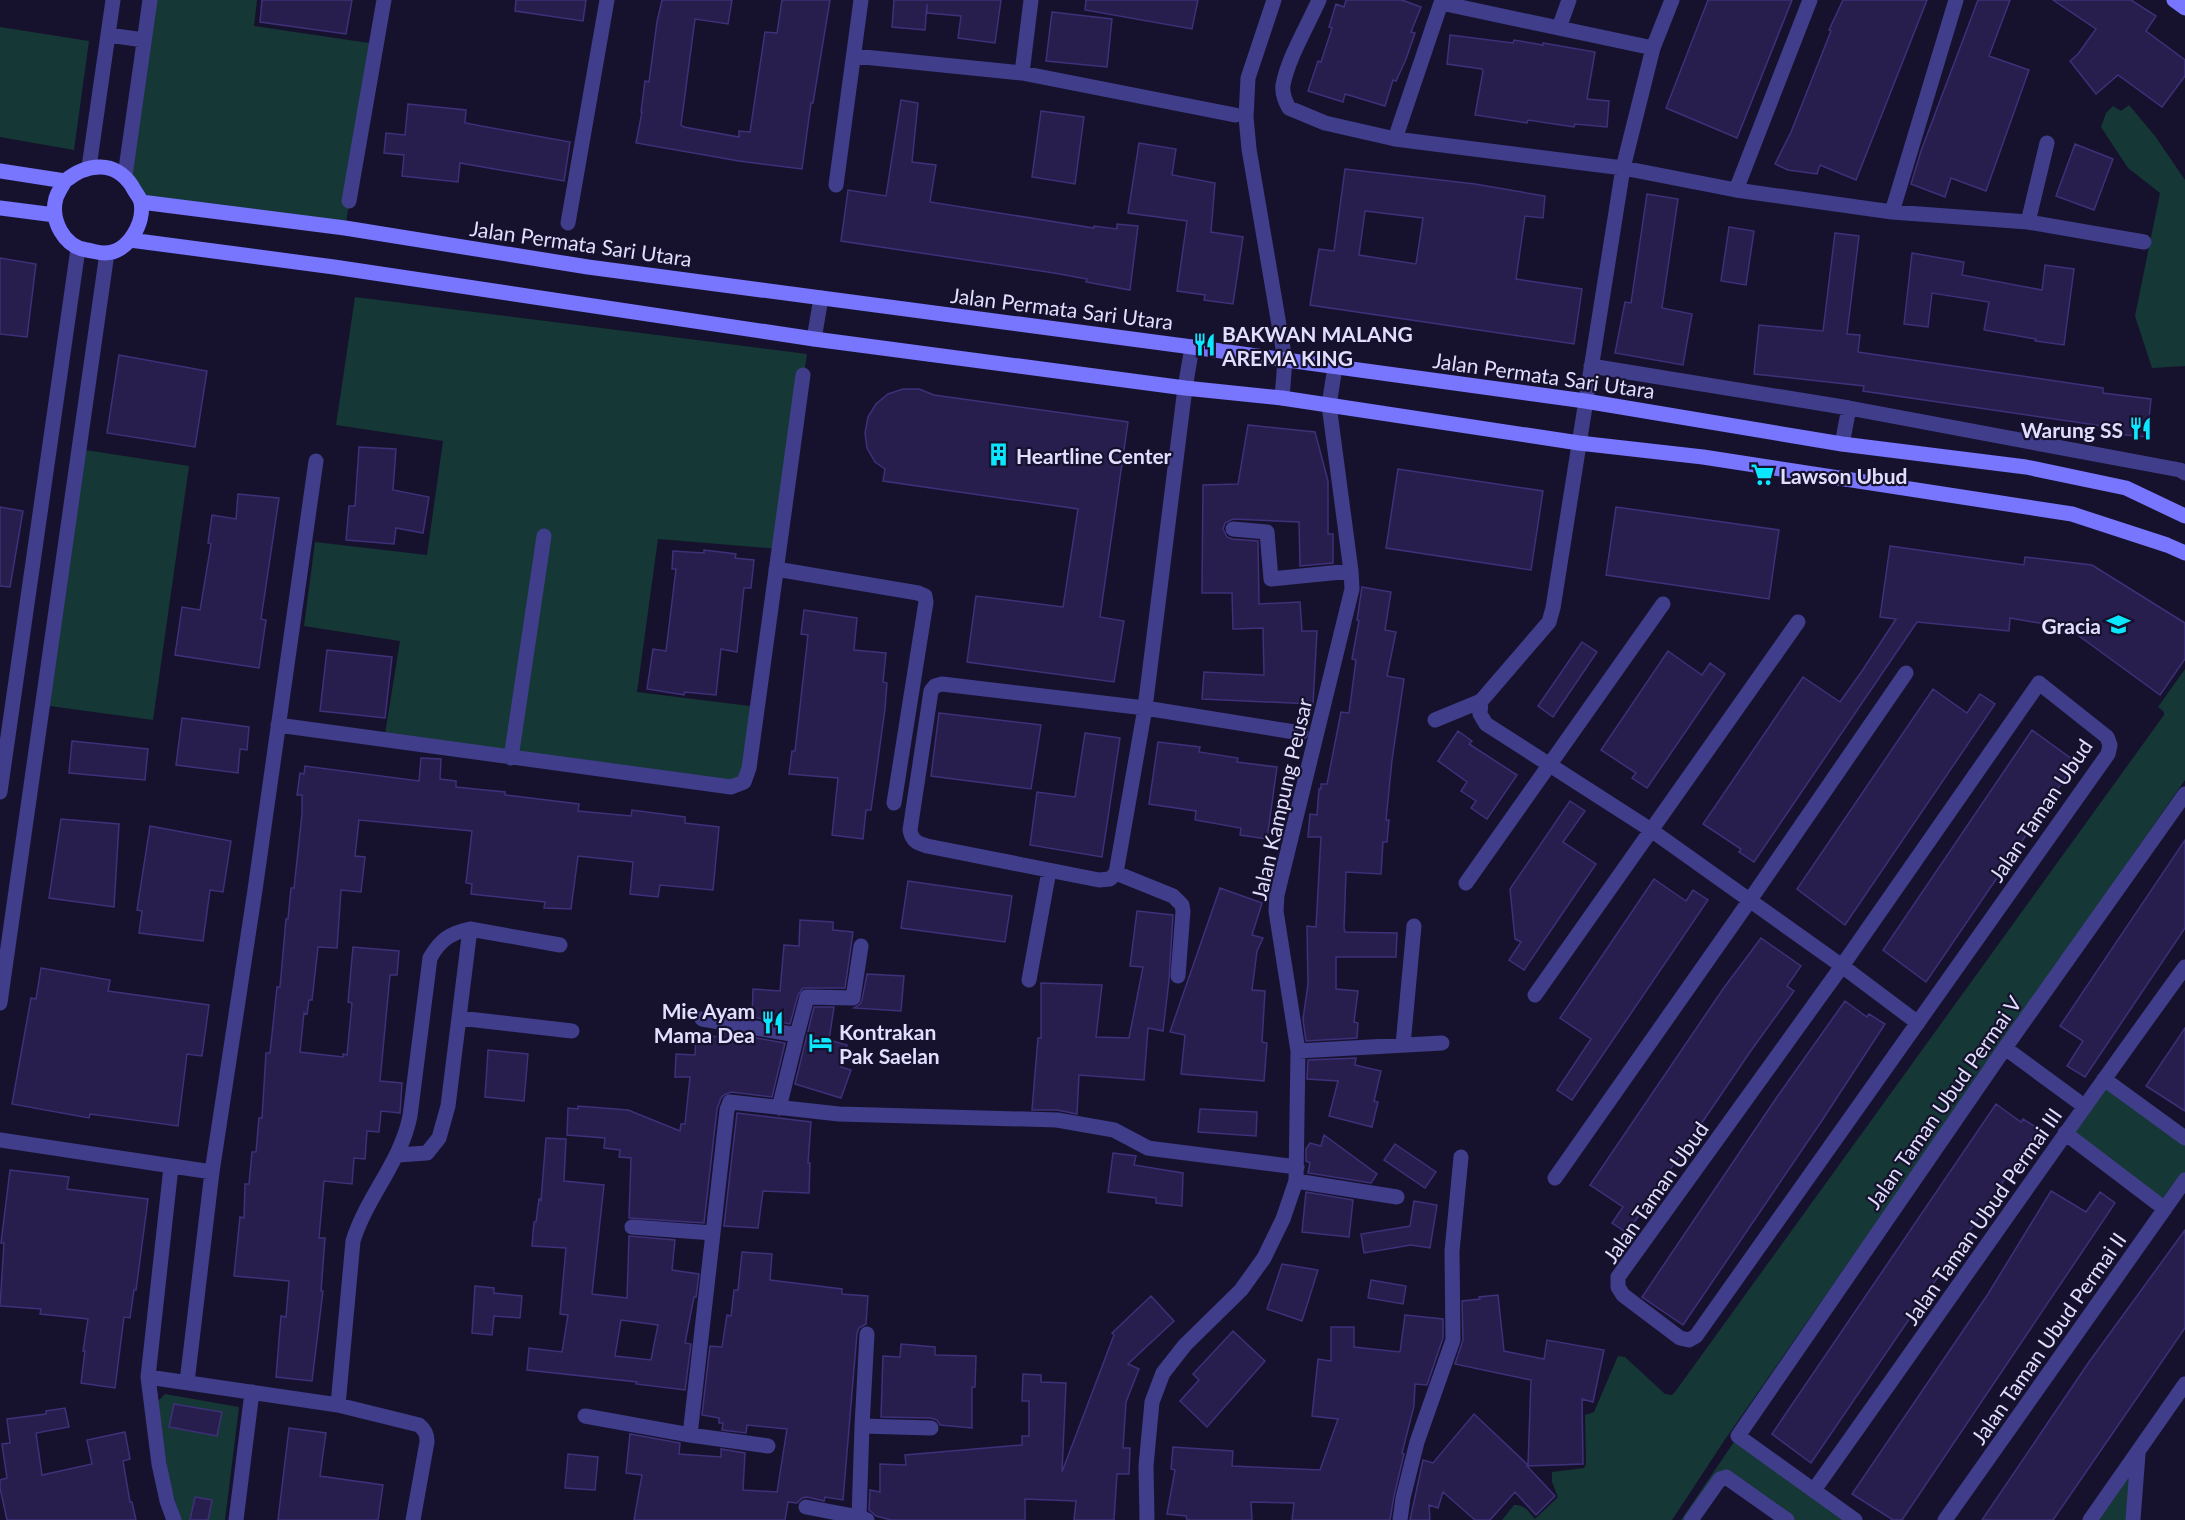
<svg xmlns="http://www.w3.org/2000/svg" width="2185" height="1520" viewBox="0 0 2185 1520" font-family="Lato,sans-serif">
<rect width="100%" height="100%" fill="#16122d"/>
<path fill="#153735" d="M150 0H257L254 26 376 44 345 228 141 202 125 176Z
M0 27 89 41 74 150 0 137Z
M2129 105 2155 136 2185 180V366L2152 368 2135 316 2160 193 2128 168 2101 127 2106 113 2113 106 2121 111Z
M355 297 807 354 779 549 658 539 637 692 758 707 744 782 384 740 400 641 304 626 315 542 427 555 443 441 336 425Z
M79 449 189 466 153 720 42 705Z
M2185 669V780L1724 1441 1672 1520H1502L1514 1505C1524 1504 1529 1512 1535 1519L1558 1497 1552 1482V1472L1584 1468 1586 1464 1585 1415 1594 1412 1618 1356 1625 1357 1665 1394 1672 1395 1675 1392 2164 715V712L2158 707Z
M2104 1079 2185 1138V1180L2165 1209 2065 1133Z
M165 1394 239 1407 225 1520H181L169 1481 158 1401Z
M1738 1436 1854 1520H1787L1728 1478 1691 1520H1681Z
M2139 1452 2133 1520H2090Z"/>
<path fill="#271e4e" stroke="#3e3079" stroke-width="1.5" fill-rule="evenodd" d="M262 0H352L346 34 260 22Z
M516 0H586L583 21 515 11Z
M662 0H732L728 24 695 19 681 125 684 127 739 137V131L750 132 765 32 777 33 782 0H830L813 103H811L802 169 739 161 636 143 642 112H641L645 81 649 82 657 22Z
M894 0H1001L995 43 958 38 961 16 927 13V4L925 30 892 27Z
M1086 0H1198L1192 29 1085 10Z
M1346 0H1402L1421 7 1411 32 1415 33 1406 59 1396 81 1393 80 1385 106 1345 94 1343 102 1308 91 1318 61 1321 62 1332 28 1329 27 1336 4 1344 7Z
M1708 0H1792L1737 138 1666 108Z
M1843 0H1927L1856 180 1820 165 1817 174 1788 170 1775 164 1791 132 1831 31 1829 30Z
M1978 0H2010L1989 56 2029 70 1986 191 1951 178 1945 197 1911 184 1921 151Z
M2053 0H2131L2156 16 2146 31 2185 60V76L2162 107 2118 75 2096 94 2070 61 2078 54 2096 29Z
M1052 12 1112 19 1107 67 1046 61Z
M1450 35 1513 43 1514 40 1543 45V43L1595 52 1587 99 1609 101 1607 127 1575 124 1574 127 1528 120 1527 123 1475 115 1483 71 1482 69 1447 64Z
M901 100 918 103 912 162 936 165 930 202 1094 228V226L1117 229V224L1138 226 1130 290 1086 282 1087 279 1054 273 841 241 848 190 886 196Z
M408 104 466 110 465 123 570 142 564 181 460 163 458 182 402 176 404 155 384 153 386 133 405 135Z
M1041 111 1084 117 1075 184 1032 177Z
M1139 143 1176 149 1172 175 1215 183 1211 232 1243 237 1233 304 1204 300 1205 295 1177 291 1187 221 1128 213Z
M2075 144 2113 159 2094 210 2056 196Z
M1345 169 1475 184 1545 196 1543 218 1525 216 1516 279 1582 289 1574 344 1310 305 1319 249 1334 251ZM1365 211 1423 218 1416 264 1359 255Z
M1647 194 1678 199 1662 308 1692 314 1683 365 1615 353 1625 302 1631 303Z
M1729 227 1754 231 1746 285 1721 281Z
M1835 233 1859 236 1847 334 1860 335 1858 352 2103 388V393L2151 399 2147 437 2116 434V428L1863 391 1864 386 1754 374 1759 325 1823 331Z
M1912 253 1964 262 1962 275 2042 290 2045 265 2074 269 2064 345 2035 341 2036 339 1984 330 1989 302 1932 293 1928 327 1904 324Z
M0 258 36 264 27 337 0 334Z
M119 355 207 371 195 447 107 433Z
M903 389H919L934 395 1128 422 1100 617 1124 621 1114 682 967 662 976 596 1063 607 1078 509 883 481 885 469 875 462 867 448 865 433 868 417 876 404 888 394Z
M1248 425 1315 432 1328 481V534H1333V563L1300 566 1299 522 1233 519 1225 523 1223 529 1227 537 1232 539 1258 541 1259 604 1300 602 1302 631H1317L1313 704 1202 699 1204 672 1264 675 1263 628 1233 629 1232 593H1202L1203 485 1238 484Z
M359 447 396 449 393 490 429 497 423 533 396 528 394 544 346 540 349 506H355Z
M1398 469 1543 491 1531 570 1386 548Z
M238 494 279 498 261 619 266 620 259 668 175 655 182 607 200 610 211 544 208 543 212 515 236 519Z
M0 507 23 511 10 587 0 586Z
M1616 507 1779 530 1769 599 1606 575Z
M1890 546 2024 565 2025 557 2092 565 2185 623V659L2160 695 2068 628 2010 618 2009 631 1917 622 1754 862 1739 852 1741 849 1703 824 1803 677 1840 702 1862 671 1896 619 1880 617Z
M704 550 736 554 735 558 754 560 751 588H744L737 652 721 649 716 695 685 692 684 695 647 689 653 649 666 651 676 569H672L673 551 704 553Z
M1362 587 1391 592 1385 630 1396 632 1387 676 1404 679 1392 760 1386 820H1389L1387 842H1383L1381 874 1346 872 1344 928 1345 932 1397 933 1396 957H1336V989L1358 991 1354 1022 1358 1023 1357 1038 1306 1041 1303 1019 1308 984 1307 926 1316 927 1321 837H1308L1310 814 1317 815 1319 789H1321V784H1327L1341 712 1349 713 1356 660 1352 659 1359 621 1357 620Z
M804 610 857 618 854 650 886 653 883 682 887 683 885 709 871 810H866L863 839 832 835 838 778 789 774 792 751H795L808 635 801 634Z
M1582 642 1597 652 1553 717 1538 706Z
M327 650 392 657 385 718 320 711Z
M1668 651 1702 675 1710 663 1725 674 1647 788 1632 778 1636 773 1601 750Z
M1933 689 1967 713 1980 694 1995 704 1845 925 1797 889Z
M939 713 1041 725 1031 789 931 776Z
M182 718 249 727 247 750 240 749 238 773 176 765Z
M2032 730 2076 762 1926 982 1883 950Z
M1458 731 1472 741 1469 744 1517 775 1487 819 1471 808 1476 801 1461 791 1467 782 1438 761Z
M1085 733 1120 738 1102 857 1030 845 1037 792 1075 797Z
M72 741 148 749 145 780 69 773Z
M1158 742 1200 747 1199 752 1238 758 1237 762 1277 767 1267 839 1240 835 1241 828 1195 820 1196 811 1149 804Z
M421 758 441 759 440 779 456 781V787L505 792V795L579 804 578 811 631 816 632 810 685 817V823L719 827 713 890 660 885 658 897 630 894 633 862 578 856 571 909 544 908 545 902 471 894 472 884 466 883 472 831 359 820 355 856 365 857 361 892 341 890 337 948 318 947 312 1000H309L307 1014 304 1013 300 1052 343 1057V1054L347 1055 352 1003 348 1002 353 947 399 951 397 975H390L380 1081 402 1083 400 1113 381 1111 379 1132 367 1131 365 1159 354 1158 352 1184 324 1181 319 1238H325L321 1291H323L312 1381 276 1377 281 1316 286 1317 289 1281 234 1276 240 1217 244 1218 245 1184H249L252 1152H256L259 1118H262L266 1053H270L277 987H280L286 919H288L291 888H294L302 814V795H297L300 773 304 774 305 766 419 781Z
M1570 801 1585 811 1563 842 1596 864 1524 970 1509 960 1521 942 1515 939 1510 889Z
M61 819 119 824 114 907 49 898Z
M150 826 231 841 223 892 210 890 203 941 139 933 142 911 137 910Z
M2185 840V928L2085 1077 2067 1066 2083 1041 2060 1026Z
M1654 879 1686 901 1693 890 1708 900 1572 1100 1557 1090 1591 1039 1560 1018Z
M908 881 1012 896 1005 942 901 928Z
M1220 888 1262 903 1252 935 1263 938 1257 951 1252 990 1265 991 1262 1042 1267 1043 1264 1081 1181 1074 1185 1035 1170 1032Z
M1137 911 1173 915 1169 980 1163 1031 1148 1028 1144 1080 1079 1075 1077 1114 1057 1110H1032L1038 1038H1041V983L1102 985 1096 1037 1129 1038 1143 967 1130 966Z
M800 920 833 922V930L853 932 845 988H803L798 995 790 1024 752 1017 753 989 780 991 784 945 799 946Z
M1761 938 1801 966 1787 986 1794 991 1750 1052 1627 1233 1612 1223 1623 1207 1590 1185 1723 989Z
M41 968 110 980 108 991 209 1005 202 1056 187 1054 178 1126 90 1114 89 1118 12 1104 31 998 36 999Z
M867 974 904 976 901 1011 854 1008 860 1004 862 1000Z
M1845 1001 1867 1017 1869 1014 1885 1024 1821 1122 1683 1325 1642 1297 1777 1097Z
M814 1007H834L829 1040 847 1045 841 1067 851 1070 841 1098 795 1084Z
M2185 1028V1111L2146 1086Z
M722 1032 785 1043 772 1097 731 1092 724 1095 721 1098 717 1109 704 1223 629 1218 631 1158 619 1157 620 1150 604 1148 605 1138 567 1135 568 1108 578 1109V1106L628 1110 680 1131 681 1124H685L690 1077H675L676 1054 695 1055 696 1035 722 1037Z
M488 1050 528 1054 524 1101 485 1097Z
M1356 1058 1355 1065 1381 1071 1374 1101 1378 1102 1372 1127 1329 1116 1338 1081 1307 1079 1308 1060Z
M1996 1104 2021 1122 2023 1119 2039 1129 1811 1463 1772 1434Z
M1200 1109 1257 1112 1256 1136 1198 1132Z
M737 1113 811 1122 808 1163H810L809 1193 763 1191 758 1228 724 1226Z
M1324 1135 1377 1174 1371 1183 1308 1173 1310 1163 1306 1161V1149L1310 1143 1321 1146Z
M546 1138 566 1139 564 1181 604 1185 592 1294 627 1298 629 1236 675 1240 672 1270 699 1274 696 1297H694L685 1343 691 1344 685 1390 636 1384 637 1382 527 1370 529 1348 562 1352 568 1315 560 1314 566 1248 532 1246 534 1222H536L539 1199 541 1200ZM621 1320 658 1325 651 1360 615 1356Z
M1395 1144 1436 1172 1425 1188 1384 1160Z
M1113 1153 1136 1156 1134 1165 1183 1173 1182 1206 1156 1203V1198L1108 1192Z
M10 1170 69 1177 67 1189 148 1199 136 1290H134L130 1318 124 1317 115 1388 81 1383 85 1351H83L88 1319 40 1314 41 1309 0 1306 4 1243H1Z
M2051 1191 2086 1212 2100 1192 2115 1203 1902 1520H1893L1852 1494 1988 1294Z
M1306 1192 1353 1200 1349 1237 1302 1232Z
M1414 1201 1437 1205 1430 1248 1411 1245 1364 1253 1361 1234 1410 1226Z
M2185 1230V1328L2053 1520H1982L2089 1362Z
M742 1252 772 1254 770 1280 842 1289V1294L868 1296 866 1324 859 1328 857 1333 843 1500 825 1497 824 1501 807 1497 802 1498 797 1503 788 1502 785 1520H634L642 1475 626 1473 630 1434 680 1443 679 1454 721 1457V1449L745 1453 743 1490 777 1492 787 1429 747 1425 746 1433 722 1430 723 1423H719V1418L702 1415 710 1346 722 1347 727 1315 731 1316 734 1290H738Z
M1282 1264 1318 1270 1302 1321 1267 1309Z
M1371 1280 1406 1286 1403 1304 1368 1298Z
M475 1286 494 1288V1293L522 1296 520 1318 494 1316 492 1335 472 1333Z
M1498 1295 1504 1351 1544 1359 1547 1340 1604 1350 1593 1402 1582 1399 1583 1464 1527 1466 1555 1496 1536 1515 1515 1492 1490 1520H1475L1443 1492 1438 1508 1429 1505 1430 1520H1410L1423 1460 1433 1463 1474 1414 1528 1465 1531 1380 1455 1364 1463 1340 1462 1301 1480 1299 1479 1297Z
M1151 1296 1174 1321 1128 1364 1139 1369 1126 1402 1123 1448H1130L1129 1474H1117L1114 1520H1074L1076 1501 1025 1499V1520H891L876 1516 869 1510 870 1490 880 1492V1464L906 1465 905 1455 1022 1445V1436H1029V1401H1022L1023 1374 1041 1375V1382L1066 1383 1062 1472 1114 1335 1112 1333Z
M1405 1315 1443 1319V1338L1427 1385 1415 1384 1414 1406 1402 1453 1404 1454 1394 1496 1390 1520H1292L1294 1503 1251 1502 1252 1520H1187L1186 1516 1167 1514 1175 1470 1171 1469 1173 1447 1233 1451 1232 1466 1320 1470 1338 1419 1312 1416 1318 1359 1331 1361V1327H1354V1347L1400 1352Z
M1233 1331 1265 1361 1207 1427 1180 1401 1199 1380 1193 1374Z
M901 1344 935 1347V1355L976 1356 975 1387H972V1428L940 1425 937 1420 931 1418 881 1417 883 1356 900 1357Z
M174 1404 222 1412 217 1436 169 1427Z
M65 1408 69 1427 36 1433 42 1475 92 1464 87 1440 125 1432 130 1459 123 1461 130 1502H132L136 1520H7L0 1488V1480L7 1478 2 1444 10 1443 7 1419 46 1414V1411Z
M289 1428 326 1433 320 1476 383 1485 378 1520H278Z
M568 1454 598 1457 595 1490 565 1488Z
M195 1497 212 1500 208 1520H190Z"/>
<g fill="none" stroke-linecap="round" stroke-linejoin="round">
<path stroke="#403d8b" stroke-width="15" d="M1274 0 1248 78 1246 117 1249 149 1285 360 1282 398
M1319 0C1308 25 1288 58 1283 85 1282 93 1285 101 1289 108L1325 123 1395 139 1623 168 1736 190 1892 212 2028 222 2144 242
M1672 0 1653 48 1623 168 1553 608 1549 622 1481 701 1480 714 1486 724 1651 830 1842 966 1918 1023
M1441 3 1653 48
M1559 28 1569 0
M108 35 144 40
M854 56 1022 73 1235 115
M1022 73 1031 0
M1395 139 1442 0
M89 167 113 0
M125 176 150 0
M836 185 861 0
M1736 190 1810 0
M349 201 384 0
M1892 212 1956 0
M2028 222 2047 143
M568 223 607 0
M814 339 821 298
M1192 347 1185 388 1145 708 1116 873 1110 879 1099 880 927 846C917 843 912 841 910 830L931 691 935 686 942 684 1145 708 1301 733
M1591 366 1849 408 2180 470 2185 473
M1842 444 1849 408
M1233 529 1267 532 1271 579 1351 571
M776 569 918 593 925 596 926 602 894 803
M2039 683 2107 737 2110 745 2108 754 1696 1336 1689 1340 1680 1338 1623 1295 1618 1287V1277L1842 966Z
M1435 720 1481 701
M278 725 731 787 744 782 749 768 803 375
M511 758 544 536
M0 792 78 249
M1116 873 1173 896 1182 905 1183 911 1178 976
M1466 883 1663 604
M1029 980 1049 871
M1535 995 1798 622
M0 1003 107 253
M459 1018 572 1031
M702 1019 797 1035 807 997 853 998 861 946
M1403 1045 1414 926
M2005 1048 2084 1106
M1298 1051 1442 1043
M2104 1079 2185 1138
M779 1108 797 1035
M2065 1133 2165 1209
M0 1140 212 1172
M398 1155 427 1153 439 1138 448 1106 470 929
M171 1167 148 1377 159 1464 167 1501 174 1520
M1555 1178 1750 900 1906 673
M1296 1181 1397 1197
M632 1227 713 1233
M148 1377 338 1405 419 1425C425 1430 427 1434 427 1442L413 1520
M187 1382 212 1172 255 890 316 461
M338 1405 353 1241C367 1196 401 1162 410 1116L430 958C440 940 450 933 470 929L560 945
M585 1416 690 1435 768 1446
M862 1426 867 1334
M690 1435 727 1110 730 1102 839 1114 1057 1120 1114 1130 1148 1148 1155 1149 1297 1167
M1814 1490C1938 1316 2059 1140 2185 967
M806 1507 859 1517
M236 1520 252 1392
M867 1520 859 1517 862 1426 931 1428
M1147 1520 1146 1466 1152 1402 1163 1373 1185 1345 1241 1290 1264 1258 1283 1219 1296 1181 1298 1051 1276 911 1277 895 1352 589 1351 571 1329 405 1335 367
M1400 1520 1403 1498 1417 1442 1453 1340 1452 1251 1461 1157
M1691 1520 1720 1479 1726 1477 1787 1520
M1855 1520 1738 1436 2005 1048 2185 794
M1945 1520 2185 1180
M2090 1520 2185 1384
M2133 1520 2138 1454"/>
<path stroke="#7875fe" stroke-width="15" d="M2174 0 2185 8
M0 171 65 181C87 163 115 160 132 186 134 191 140 197 141 202 145 223 128 253 105 253 99 253 93 251 87 250 64 247 50 220 56 198 58 192 62 186 65 181
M141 202 345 228 588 267 1192 347 1585 401 1842 444 2026 467 2126 488 2185 516
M0 208 55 215
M130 240 334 267 814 339 1185 388 1282 398 1579 443 1703 457 1787 470 2072 514 2167 545 2185 553"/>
</g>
<defs>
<symbol id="restaurant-bare" viewBox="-9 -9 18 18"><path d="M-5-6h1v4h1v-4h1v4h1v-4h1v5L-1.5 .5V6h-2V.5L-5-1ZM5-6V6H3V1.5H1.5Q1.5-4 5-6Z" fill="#0be7fe" stroke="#16122d" stroke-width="2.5" paint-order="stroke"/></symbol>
<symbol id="building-bare" viewBox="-9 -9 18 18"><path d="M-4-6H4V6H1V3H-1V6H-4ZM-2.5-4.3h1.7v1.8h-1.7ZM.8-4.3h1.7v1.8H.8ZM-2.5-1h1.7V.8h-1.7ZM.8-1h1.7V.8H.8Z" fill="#0be7fe" stroke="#16122d" stroke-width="2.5" paint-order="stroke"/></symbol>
<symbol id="supermarket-bare" viewBox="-9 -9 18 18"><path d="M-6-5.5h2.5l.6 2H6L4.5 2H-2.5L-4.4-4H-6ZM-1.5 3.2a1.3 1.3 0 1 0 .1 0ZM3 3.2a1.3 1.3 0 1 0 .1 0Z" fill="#0be7fe" stroke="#16122d" stroke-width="2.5" paint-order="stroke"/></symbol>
<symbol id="school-bare" viewBox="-9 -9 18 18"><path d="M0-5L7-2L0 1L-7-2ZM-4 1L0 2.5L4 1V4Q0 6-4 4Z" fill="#0be7fe" stroke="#16122d" stroke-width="2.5" paint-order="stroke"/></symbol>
<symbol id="hotel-bare" viewBox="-9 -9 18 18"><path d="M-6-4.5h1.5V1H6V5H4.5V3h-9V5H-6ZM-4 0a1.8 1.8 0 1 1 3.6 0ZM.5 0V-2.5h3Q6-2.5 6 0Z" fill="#0be7fe" stroke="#16122d" stroke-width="2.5" paint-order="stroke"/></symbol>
</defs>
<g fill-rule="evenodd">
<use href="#restaurant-bare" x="1188" y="328" width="33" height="33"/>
<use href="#restaurant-bare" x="2124" y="412" width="33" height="33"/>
<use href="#building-bare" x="982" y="438" width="33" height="33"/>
<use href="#supermarket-bare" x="1746" y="458" width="33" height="33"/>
<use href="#school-bare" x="2102" y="608" width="33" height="33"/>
<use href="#restaurant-bare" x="756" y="1006" width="33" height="33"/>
<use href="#hotel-bare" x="804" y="1026" width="33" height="33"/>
</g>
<g text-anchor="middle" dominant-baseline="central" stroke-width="4.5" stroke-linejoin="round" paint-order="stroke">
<g font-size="21" fill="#e1deff" stroke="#16122d">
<text transform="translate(581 243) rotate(8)">Jalan Permata Sari Utara</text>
<text transform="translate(1062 308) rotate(7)">Jalan Permata Sari Utara</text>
<text transform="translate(1544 375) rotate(8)">Jalan Permata Sari Utara</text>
<text transform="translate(1281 799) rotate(-77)">Jalan Kampung Peusar</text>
<text transform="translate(2040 810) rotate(-56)">Jalan Taman Ubud</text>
<text transform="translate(1943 1102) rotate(-55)">Jalan Taman Ubud Permai V</text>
<text transform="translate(1655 1192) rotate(-55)">Jalan Taman Ubud</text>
<text transform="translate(1982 1216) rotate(-55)">Jalan Taman Ubud Permai III</text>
<text transform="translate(2048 1338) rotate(-55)">Jalan Taman Ubud Permai II</text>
</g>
<g font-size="21" font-weight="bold" fill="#e1deff" stroke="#16122d" text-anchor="start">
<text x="1222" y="333">BAKWAN MALANG<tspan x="1222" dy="24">AREMA KING</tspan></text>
<text x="2123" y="429" text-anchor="end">Warung SS</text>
<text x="1016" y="455">Heartline Center</text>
<text x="1780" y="475">Lawson Ubud</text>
<text x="2101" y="625" text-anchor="end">Gracia</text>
<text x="755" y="1010" text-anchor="end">Mie Ayam<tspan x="755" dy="24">Mama Dea</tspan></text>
<text x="839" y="1031">Kontrakan<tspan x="839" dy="24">Pak Saelan</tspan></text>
</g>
</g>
</svg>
